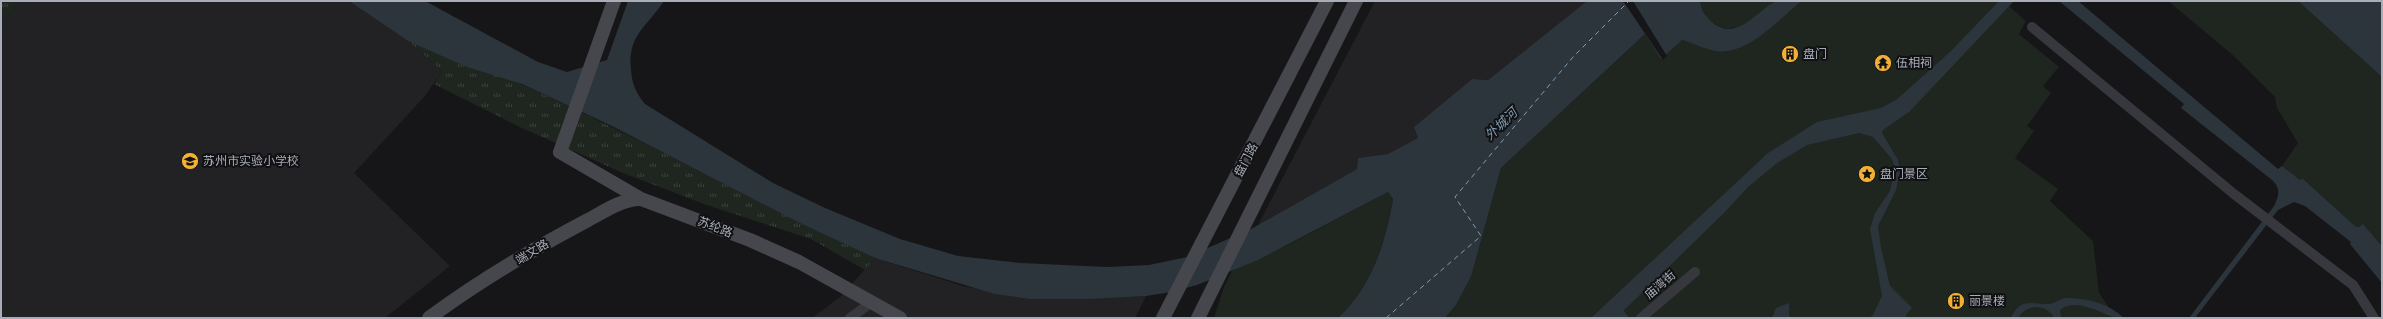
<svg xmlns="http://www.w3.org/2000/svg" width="2383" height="319" viewBox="0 0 2383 319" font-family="Roboto,'Noto Sans SC',sans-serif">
<defs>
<pattern id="grass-tufts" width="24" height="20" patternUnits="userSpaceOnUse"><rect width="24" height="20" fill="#1e261f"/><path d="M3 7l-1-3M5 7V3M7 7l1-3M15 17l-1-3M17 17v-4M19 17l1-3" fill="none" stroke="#3c433d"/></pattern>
</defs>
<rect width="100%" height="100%" fill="#161618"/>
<path fill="#222225" d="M21 1H349L408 41 442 71 425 96 354 173 450 266 385 318H1V23Z
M1375 1H1587L1488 80 1472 79 1414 127 1419 138 1388 154 1358 158 1357 169 1258 225Z
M875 258 963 286 1030 299 1146 296 1135 318H812L840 297Z"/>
<path fill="url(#grass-tufts)" d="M1 1H21L1 23Z
M408 41C446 56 486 68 523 85 643 139 757 203 875 258L865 270 811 239 704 204 623 173 522 128 434 84 442 71Z"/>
<path fill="#1e261f" d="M1700 1H1775C1758 15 1735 40 1712 22 1705 17 1701 10 1700 1Z
M1802 1H2009V6L2026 21 2019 34 2059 67 2043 86 2051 93 2027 126 2034 131 2015 158 2058 189 2050 201 2093 241 2099 293 2108 306V315L2112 318H1445L1456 305 1471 277 1501 168 1645 34 1682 40 1722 51 1737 48 1751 41Z
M2168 1H2298L2382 77V246L2364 225 2359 227 2355 226 2302 178 2300 180 2282 166 2298 143 2277 108 2275 97 2235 57Z
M1388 192 1393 199C1383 247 1375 283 1338 318H1214L1224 287 1232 271 1292 243Z"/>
<path fill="#2c353c" d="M349 1H425L538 62 567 72 607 60 628 1H664C647 27 627 35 631 70 632 84 636 93 645 104L773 183 825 208 900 239 958 256 1021 263 1107 267 1149 265 1187 257 1251 229 1357 169 1358 158 1388 154 1418 138 1414 127 1472 79 1488 80 1587 1H1700C1701 10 1705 16 1712 22 1736 42 1755 13 1774 2 1780 0 1794 1 1802 1 1778 19 1748 56 1715 51 1704 49 1693 43 1682 40L1661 59 1645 34 1501 168 1471 277 1456 305 1445 318H1338C1372 286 1385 245 1393 199L1388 192 1258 260 1197 285 1171 292 1146 296 1088 299H1030L995 294 875 258 802 224 612 126 522 84 467 67 408 41Z
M1999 1H2014L1909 112 1883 130 1882 133 1898 160 1900 170 1896 190 1878 226 1881 248 1890 286 1912 308 1906 315V318H1869L1873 315 1882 296 1870 229 1875 213 1890 191 1895 168 1892 159 1873 137 1859 133 1807 145 1777 163 1748 187 1724 213 1616 318H1591L1768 153 1817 122 1881 108 1896 100 1950 52Z
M2059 1H2078L2278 169 2282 166 2300 180 2302 178 2355 226 2359 227 2363 224 2382 246V283L2350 244 2351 242 2305 206 2294 202 2278 210 2195 318H2189L2274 206C2279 196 2281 188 2272 180L2181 108 2184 104Z
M2298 1H2382V77Z
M2065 298C2089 299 2106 302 2124 318 2121 318 2115 319 2112 317 2098 311 2074 298 2060 310L2061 318H2054C2046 303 2027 304 2018 318H2011C2020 296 2034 305 2050 304 2055 303 2060 299 2065 298Z
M1789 303V315L1791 318H1772L1776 308Z"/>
<path fill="#161618" d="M1623 1H1633L1667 56 1663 60Z"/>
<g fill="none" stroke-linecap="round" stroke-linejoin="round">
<path stroke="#2c353c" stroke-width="12" d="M1618 314 1622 318"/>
<path stroke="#7f9bb3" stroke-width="1" stroke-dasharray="5 4" stroke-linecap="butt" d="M1386 318 1481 236 1455 197 1573 57 1629 1"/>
<path stroke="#37383d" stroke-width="10" d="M2032 27 2234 194 2353 285 2374 318
M850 318 872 302
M1641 318 1695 272"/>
<path stroke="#45474d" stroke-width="14" d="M614 1 560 152 641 199 750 240 799 262 900 318
M429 318C479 281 533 249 588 220 603 212 624 198 641 199
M1163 318 1327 1
M1198 318 1356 1"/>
</g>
<defs>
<symbol id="building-disc" viewBox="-11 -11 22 22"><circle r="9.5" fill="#f2b134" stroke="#111113"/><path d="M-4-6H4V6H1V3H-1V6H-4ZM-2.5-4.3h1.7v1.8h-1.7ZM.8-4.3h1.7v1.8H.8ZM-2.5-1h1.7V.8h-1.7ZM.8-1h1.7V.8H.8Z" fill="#111"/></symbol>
<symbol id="temple-disc" viewBox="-11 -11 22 22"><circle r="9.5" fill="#f2b134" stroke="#111113"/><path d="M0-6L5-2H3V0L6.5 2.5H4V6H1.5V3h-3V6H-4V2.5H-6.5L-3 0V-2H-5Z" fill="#111"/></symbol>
<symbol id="school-disc" viewBox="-11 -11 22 22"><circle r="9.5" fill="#f2b134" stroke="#111113"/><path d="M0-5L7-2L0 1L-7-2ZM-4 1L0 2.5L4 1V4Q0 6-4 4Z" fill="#111"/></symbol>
<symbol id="sight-disc" viewBox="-11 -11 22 22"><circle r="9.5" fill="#f2b134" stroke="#111113"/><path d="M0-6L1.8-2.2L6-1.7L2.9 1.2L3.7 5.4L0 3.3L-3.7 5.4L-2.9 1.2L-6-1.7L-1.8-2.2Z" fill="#111"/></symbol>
</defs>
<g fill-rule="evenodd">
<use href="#building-disc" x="1780" y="44" width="20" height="20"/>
<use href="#temple-disc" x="1873" y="53" width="20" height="20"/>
<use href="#school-disc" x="180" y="151" width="20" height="20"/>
<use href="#sight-disc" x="1857" y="164" width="20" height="20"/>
<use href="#building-disc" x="1946" y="291" width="20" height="20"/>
</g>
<g text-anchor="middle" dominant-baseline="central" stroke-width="4" stroke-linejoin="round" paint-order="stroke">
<g font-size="12" fill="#a8adb8" stroke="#111113" text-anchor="start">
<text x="1803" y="54">盘门</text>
<text x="1896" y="63">伍相祠</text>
<text x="203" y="161">苏州市实验小学校</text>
<text x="1880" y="174">盘门景区</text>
<text x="1969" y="301">丽景楼</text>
</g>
<g font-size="12" fill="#a8adb8" stroke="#111113">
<text transform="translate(1246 160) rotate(-62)">盘门路</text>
<text transform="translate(715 227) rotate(21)">苏纶路</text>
<text transform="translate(532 252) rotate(-31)">端文路</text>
<text transform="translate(1660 285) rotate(-41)">庙湾街</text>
</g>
<g font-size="13" font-style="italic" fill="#7f9bb3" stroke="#111113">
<text transform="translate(1501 124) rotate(-44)">外城河</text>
</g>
</g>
<rect width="2383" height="319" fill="none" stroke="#a8adb8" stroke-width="4"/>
</svg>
